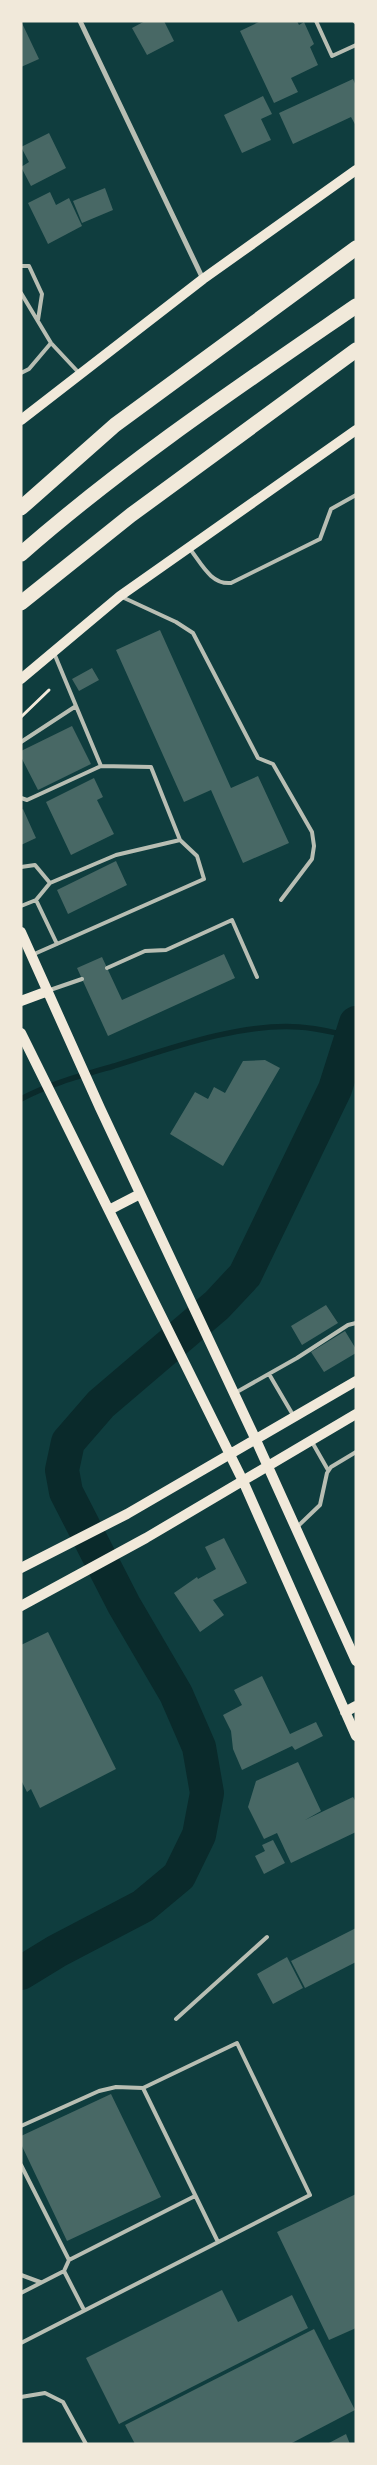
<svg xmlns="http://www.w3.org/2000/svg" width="377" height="2465" viewBox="0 0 377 2465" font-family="'Source Sans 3',sans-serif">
<rect width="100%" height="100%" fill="#0f3d3e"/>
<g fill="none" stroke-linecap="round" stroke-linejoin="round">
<path stroke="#0a2a2b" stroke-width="5.5" d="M21 1099C49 1084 83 1075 114 1066 171 1048 239 1023 299 1027 317 1028 335 1033 352 1036"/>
<path stroke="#0a2a2b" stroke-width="34" d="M21 1973 57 1951 143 1906 179 1876 199 1835 207 1793 199 1747 176 1694 124 1605 66 1492 62 1470 68 1442 101 1404 217 1305 245 1275 335 1089 356 1023"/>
</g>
<path fill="#486865" d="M21 21 39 59 21 67Z
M145 21H164L174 41 147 55 132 28Z
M261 21H297L299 25 304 22 314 44 310 47 318 65 291 78 298 92 274 103 240 31Z
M353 79 356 86V126L351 117 293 144 279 113Z
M263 96 272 114 261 119 271 140 242 153 224 115Z
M49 133 66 168 31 186 21 167 29 162 21 147Z
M105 188 113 210 82 223 73 201Z
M50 192 56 205 69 198 82 226 48 244 28 203Z
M160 630 231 788 258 776 289 843 243 863 211 790 184 802 116 650Z
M92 668 99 680 79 691 72 679Z
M72 726 91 764 38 790 21 757V751Z
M94 778 103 797 97 800 114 834 71 855 46 802Z
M23 809 36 838 21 845V810Z
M116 861 127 885 68 914 57 890Z
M224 954 235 978 108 1036 77 968 102 957 122 1000Z
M265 1060 280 1068 223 1166 170 1134 195 1092 208 1099 214 1087 225 1093 243 1061Z
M326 1305 338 1323 302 1345 291 1326Z
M345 1331 356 1349V1353L324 1372 311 1352Z
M224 1538 247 1583 213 1600 224 1615 200 1632 174 1593 197 1577 198 1579 216 1569 205 1547Z
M48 1632 116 1769 40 1808 31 1789 27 1792 21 1780V1645Z
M262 1676 290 1734 316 1722 323 1736 295 1750 292 1746 242 1770 233 1749 231 1731 223 1715 242 1705 234 1690Z
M298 1762 321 1811 305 1820 353 1797 356 1802V1832L291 1863 277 1833 264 1839 248 1807 256 1781Z
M273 1840 285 1863 264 1874 255 1856 265 1851 262 1845Z
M356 1928V1962L305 1988 291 1961Z
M287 1957 303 1988 273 2004 257 1974Z
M111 2094 161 2197 67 2241 21 2144V2136Z
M356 2194V2328L329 2340 277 2232Z
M222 2290 238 2322 292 2295 308 2328 119 2424 86 2358Z
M314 2329 355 2410 290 2444H135L125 2425Z
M346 2434 350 2444H327Z"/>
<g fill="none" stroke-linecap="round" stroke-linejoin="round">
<path stroke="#f1e9da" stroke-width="3" d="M21 717 49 690"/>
<path stroke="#b8beb3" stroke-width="4" d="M316 21 332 56 356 45
M21 266H29L42 294 38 320
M21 293 51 343 80 374
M21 373 29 369 51 343
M190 549C201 563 211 585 231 583L320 539 331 509 356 495
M122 597 176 622 193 633 258 758 273 764 312 832 314 846 312 859 281 900
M21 742 76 706 54 653
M21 798 27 800 101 766 76 706
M21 867 35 865 50 883
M36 900 57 944
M21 906 36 900 50 883 116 855 180 840
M32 955 204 879 197 856 180 840 151 767 101 766
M107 968 145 951 166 950 232 920 257 977
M50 990 82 979
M269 1374 293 1415
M235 1393 297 1358 348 1325 356 1323
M312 1442 328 1470
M296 1528 320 1505 327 1473 331 1467 356 1452
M176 2019 267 1937
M143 2088 218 2242
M21 2126 99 2091 116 2087 143 2088 237 2043 310 2195 21 2343
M21 2165 69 2260
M64 2271 84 2310
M21 2275 40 2282
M21 2293 64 2271 69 2260 195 2196
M21 2397 45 2393 63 2402 86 2444"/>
<path stroke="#b8beb3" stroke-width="5" d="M80 21 203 279
M355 21 356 22"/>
<path stroke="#f1e9da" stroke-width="10" d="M21 420 203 279 356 170
M21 679 120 596 356 430
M21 932 100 1108 255 1438 356 1661
M21 1001 48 991
M21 1033 243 1481 356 1736
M109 1210 140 1194
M21 1568 127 1514 356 1381
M21 1606 146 1538 356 1414
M345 1712 356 1706"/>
<path stroke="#f1e9da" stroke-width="15" d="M21 508 115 425 356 248
M21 554C126 462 241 385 356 306
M21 603 131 515 356 350"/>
</g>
<rect width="377" height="2465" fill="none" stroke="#f1e9da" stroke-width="45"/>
</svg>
